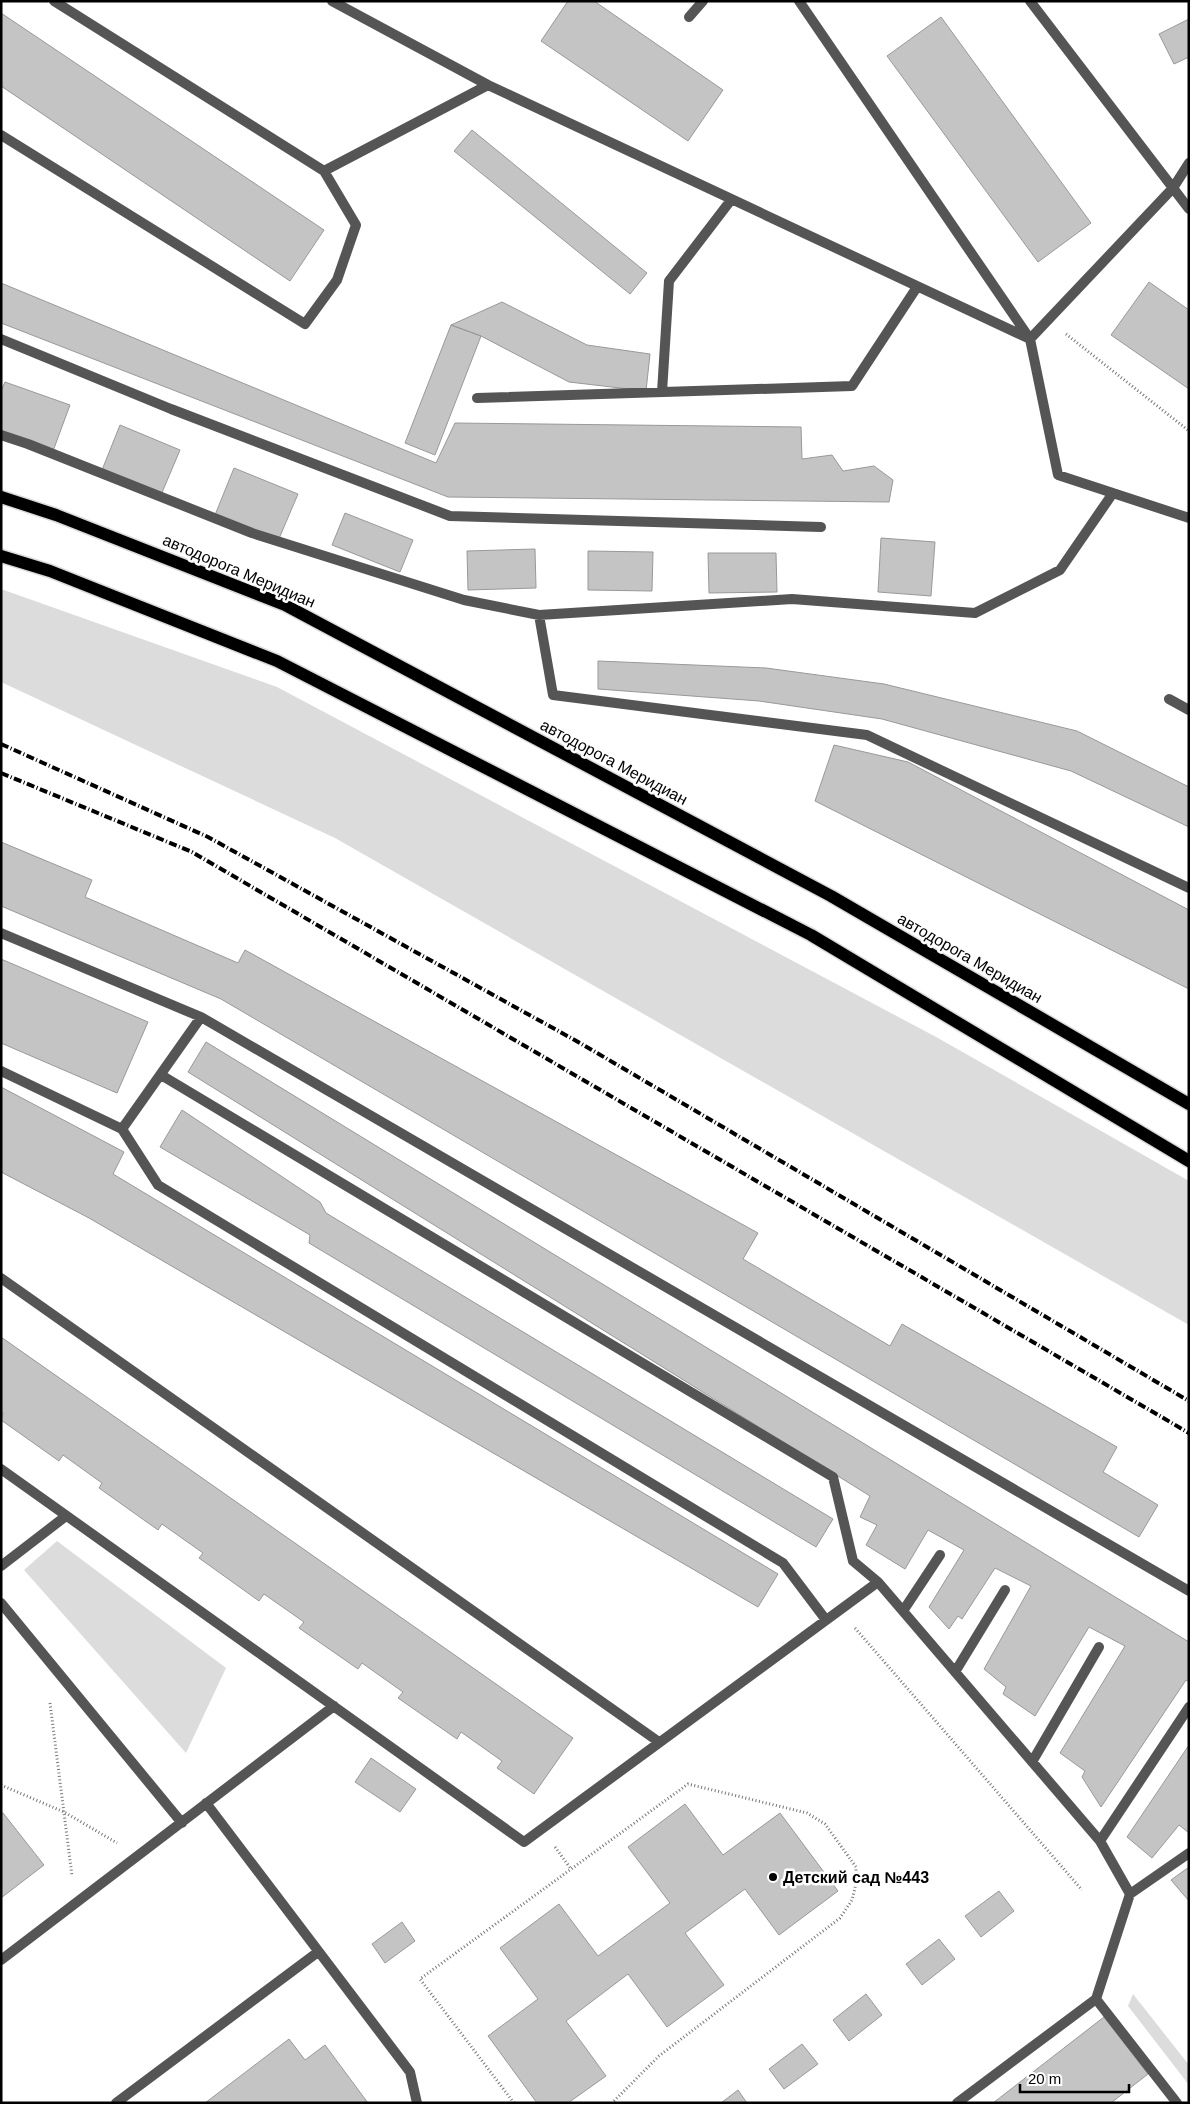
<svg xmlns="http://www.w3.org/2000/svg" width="1190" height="2104" viewBox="0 0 1190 2104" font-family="Helvetica,sans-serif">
<rect width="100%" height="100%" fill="#fff"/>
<path fill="#dcdcdc" d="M1 589 277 687 938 1038 1189 1181V1325L335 838 1 682Z
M57 1541 226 1668 186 1753 24 1570Z
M1133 1994 1189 2065V2085L1128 2006Z"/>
<path fill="#c4c4c4" stroke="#999" d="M568 1H594L723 90 688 141 541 41Z
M1 13 324 230 290 281 1 86Z
M941 17 1091 223 1038 262 887 56Z
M1189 19V57L1174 64 1159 34Z
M472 130 647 273 630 294 454 151Z
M1149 282 1189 310V389L1111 335Z
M1 283 436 463 455 423 801 427 802 459 832 455 843 471 874 466 893 480 889 502 448 497 1 323Z
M502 302 587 345 650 354 646 391 569 382 481 336 451 325Z
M451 325 481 336 435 455 405 443Z
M5 382 70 405 53 451 1 433V391Z
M120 425 180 450 161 495 102 470Z
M234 468 298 494 278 541 215 515Z
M345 513 413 540 400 572 332 545Z
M881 538 935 542 931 596 878 592Z
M535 549 536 588 468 590 467 551Z
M588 551 653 552 652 591 588 590Z
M708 553H776L777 592 709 593Z
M598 661 766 668 884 684 1077 731 1189 787V827L1071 771 882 719 759 701 598 689Z
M834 745 908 762 1189 910V989L815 801Z
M1 842 92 880 85 897 238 963 245 950 758 1233 743 1259 890 1346 902 1324 1117 1447 1103 1472 1158 1505 1139 1537 221 999 1 906Z
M1 959 148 1022 117 1093 1 1043Z
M206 1042 1189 1642V1682L1186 1680 1101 1807 1082 1777 1085 1771 1060 1753 1125 1646 1089 1627 1035 1716 1003 1694 1006 1687 984 1669 1031 1586 995 1568 962 1619 958 1616 949 1629 929 1607 964 1550 928 1530 905 1569 866 1545 877 1525 860 1517 870 1496 188 1072Z
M1 1087 124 1152 113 1174 778 1574 758 1607 89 1218 1 1172Z
M182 1110 320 1202 326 1213 833 1519 816 1547 309 1243 310 1235 160 1147Z
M1 1337 573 1738 534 1794 497 1768 502 1761 461 1732 457 1739 398 1698 403 1692 362 1663 358 1669 299 1628 304 1622 264 1594 259 1601 199 1558 203 1553 162 1524 158 1530 99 1488 102 1483 63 1455 59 1461 1 1420 3 1413 1 1411Z
M1189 1745V1833L1179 1825 1152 1858 1127 1837Z
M371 1758 416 1789 400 1812 355 1782Z
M685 1804 723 1855 780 1813 838 1891 779 1935 745 1889 685 1933 724 1985 667 2027 628 1974 566 2021 606 2076 568 2103H537L488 2036 538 1999 500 1948 559 1904 598 1956 670 1903 628 1847Z
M3 1813 44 1865 1 1898V1814Z
M1189 1867V1901L1171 1880Z
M999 1891 1014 1911 981 1937 965 1916Z
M402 1922 415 1941 385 1963 372 1944Z
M939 1939 955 1959 922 1985 906 1964Z
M866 1994 882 2015 849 2041 833 2020Z
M1104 2017 1148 2074 1111 2103H993Z
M289 2039 305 2060 325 2045 368 2103H205Z
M802 2044 818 2064 784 2089 769 2069Z
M738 2090 747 2103H721Z"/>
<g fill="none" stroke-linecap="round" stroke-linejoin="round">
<defs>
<path id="primary" d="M1 497 56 515 285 605 831 896 1189 1104
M1 556 50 571 277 661 811 935 1189 1161"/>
</defs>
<use href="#primary" stroke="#dbdbdb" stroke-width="15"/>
<path stroke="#777" stroke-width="3" stroke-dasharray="1 2.5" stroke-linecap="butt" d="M1066 334 1189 431
M855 1628 1082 1890
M50 1703 72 1876
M1 1785 64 1812 117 1843
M555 1847 571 1869
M514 2103 420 1979 688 1784 807 1813 825 1824 856 1867V1884L852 1900 840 1918 659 2056 612 2103"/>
<path stroke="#555" stroke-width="10" d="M54 1 324 171 488 85 1030 339 1058 475 1189 518
M332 1 488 85
M799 1 1030 339 1173 188 1189 163
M1030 1 1189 209
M689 17 703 1
M1 135 305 324 337 280 356 225 324 171
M1 339 171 409 450 516 821 527
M662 392 669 281 731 200
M477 398 852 386 917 287
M1 435 28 444 252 533 464 600 539 615 792 599 975 613 1060 570 1113 493
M539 615 553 695 867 735 1189 888
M1169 699 1189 710
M1 933 201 1017 1189 1591
M1 1071 122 1129 158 1185 783 1563 826 1620
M161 1075 833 1477 853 1561 878 1582 1100 1841 1130 1894
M122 1129 201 1017
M1 1278 659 1742
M1 1469 524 1842 878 1582
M1 1566 66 1516
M1 1603 182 1823
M903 1611 940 1555
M955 1672 1005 1590
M1032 1762 1099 1647
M206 1803 410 2072 417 2103
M1100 1841 1189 1707
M1 1960 334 1706
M1096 1999 1130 1894 1189 1853
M116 2103 318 1952
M957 2103 1096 1999 1177 2103"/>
<use href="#primary" stroke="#000" stroke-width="12"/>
<path stroke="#000" stroke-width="4" stroke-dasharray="8 2.5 1 2.5" stroke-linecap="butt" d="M1 744 208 837 580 1043 1189 1401
M1 773 192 852 1189 1433"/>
</g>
<circle fill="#000" stroke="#fff" stroke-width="2" cx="773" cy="1877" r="5"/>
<g text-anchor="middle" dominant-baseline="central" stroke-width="5" stroke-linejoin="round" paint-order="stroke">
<g font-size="16" fill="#000" stroke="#fff">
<text transform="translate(239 571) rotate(23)">автодорога Меридиан</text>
<text transform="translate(614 762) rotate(28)">автодорога Меридиан</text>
<text transform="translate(970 958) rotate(30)">автодорога Меридиан</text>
</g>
<g font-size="16" font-weight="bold" fill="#000" stroke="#fff" text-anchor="start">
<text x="783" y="1877">Детский сад №443</text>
</g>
</g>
<rect width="1190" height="2104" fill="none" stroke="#000000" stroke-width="5"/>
<path d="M1020 2084v8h109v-8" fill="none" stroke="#000000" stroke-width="2.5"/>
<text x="1028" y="2084" font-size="15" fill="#000000" stroke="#ffffff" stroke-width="4" paint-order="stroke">20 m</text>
</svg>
